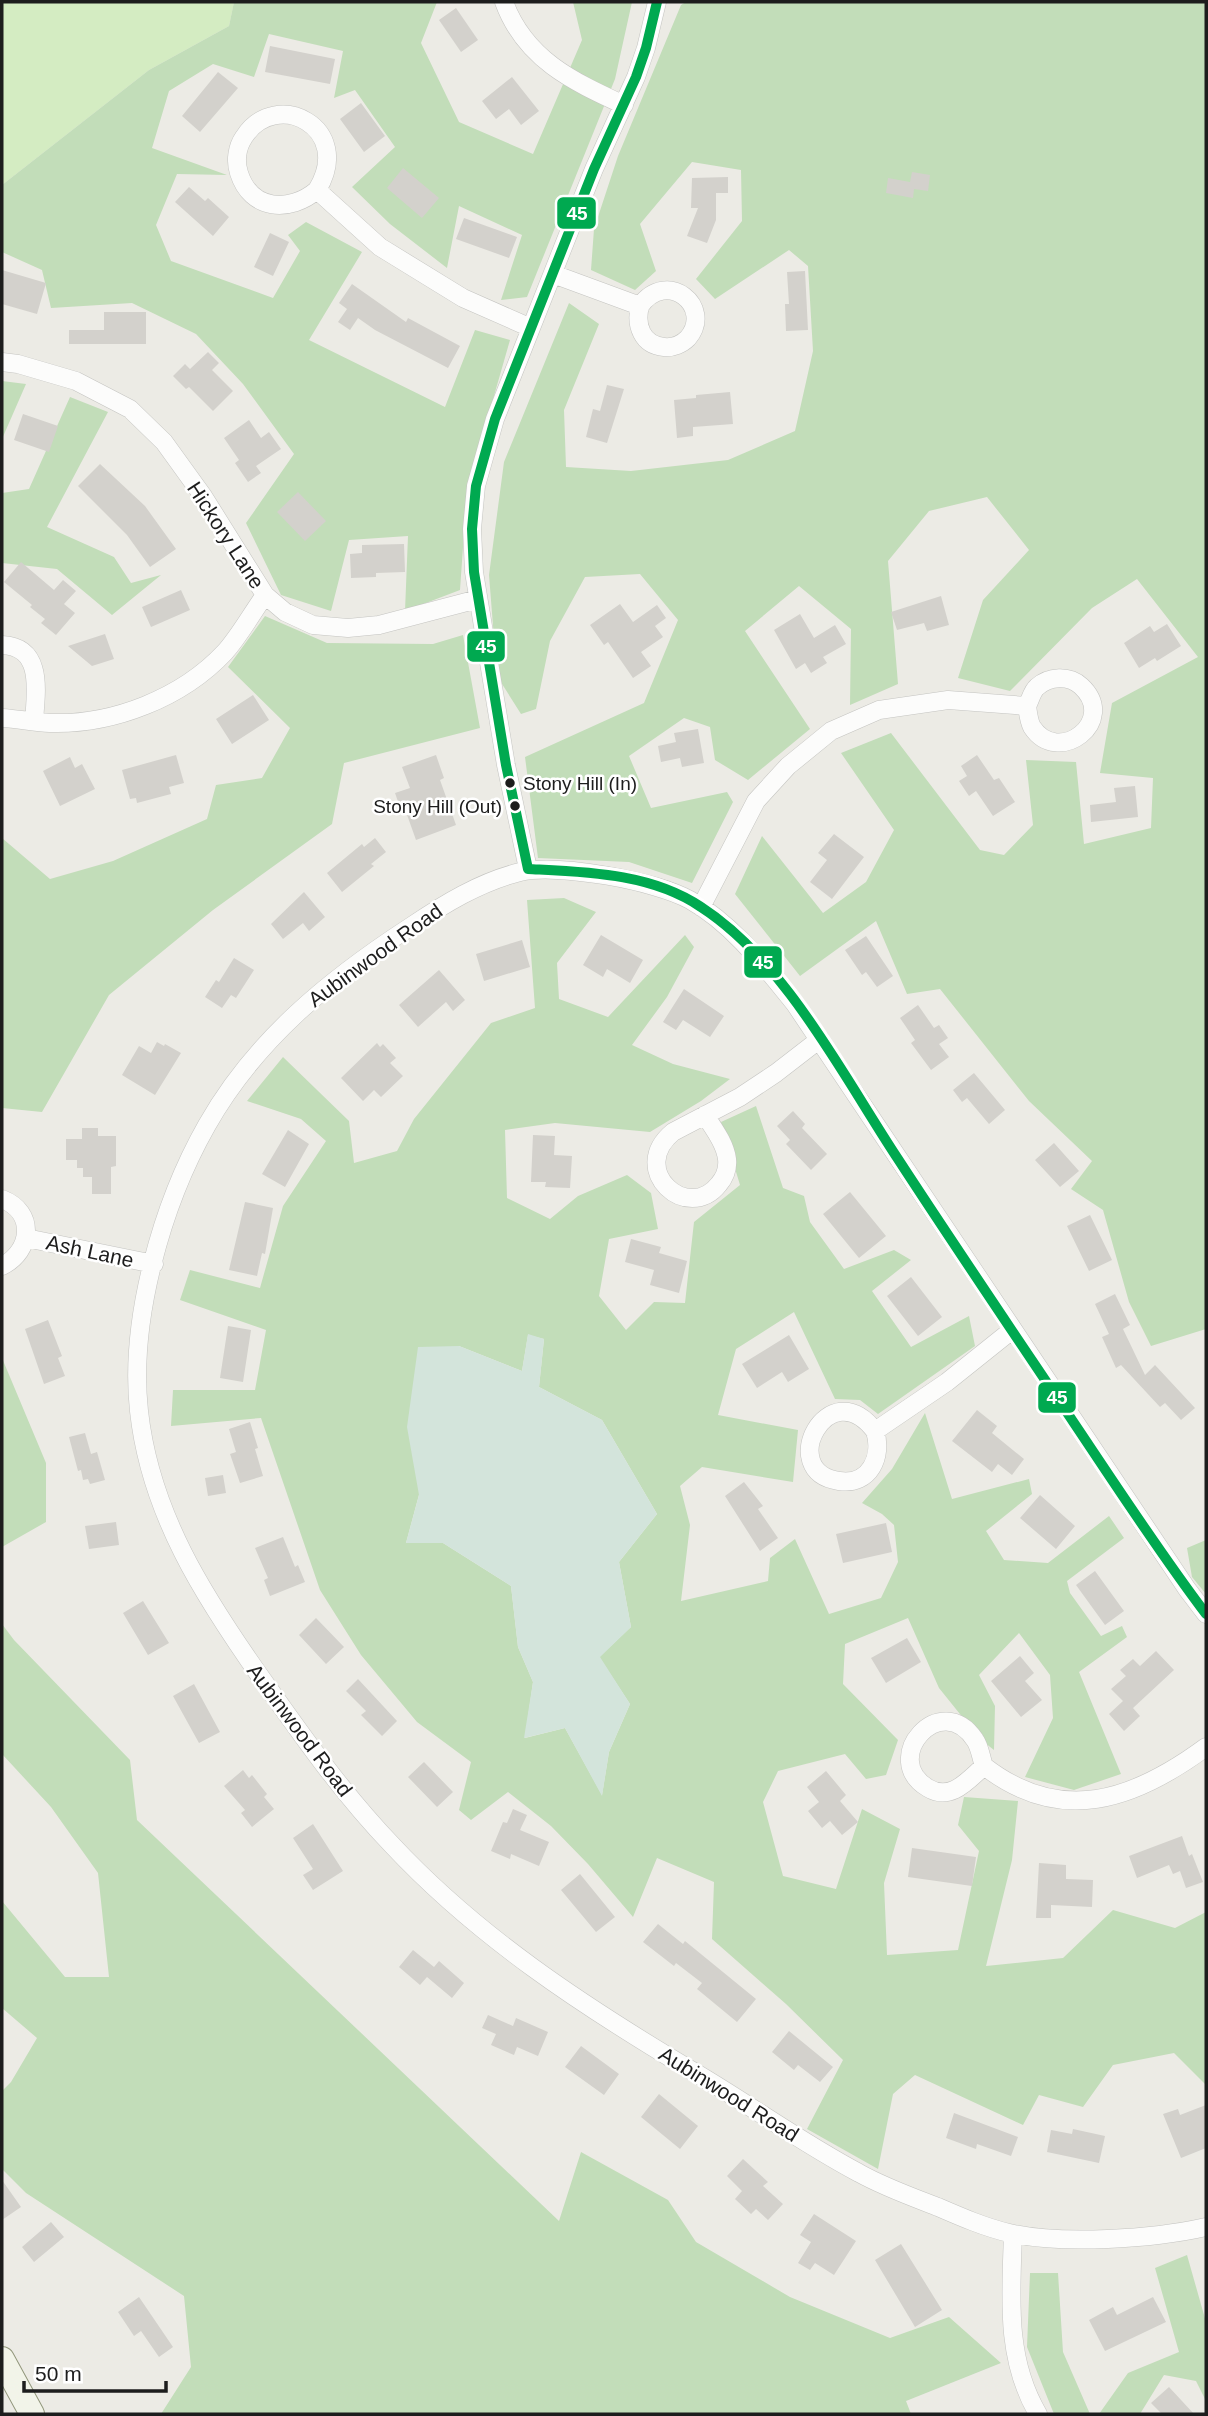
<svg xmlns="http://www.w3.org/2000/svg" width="1208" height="2416" viewBox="0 0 1208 2416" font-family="Helvetica,sans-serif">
<rect width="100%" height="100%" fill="#ecebe5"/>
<path fill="#d4ecc2" d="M2 2H234L229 26 149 70 2 185Z"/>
<path fill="#c2ddb9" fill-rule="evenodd" d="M234 2H437L421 43 459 122 533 154 582 40 573 2H632L615 79 527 297 501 300 522 235 459 206 447 268 390 224 352 187 395 147 355 90 334 98 343 51 269 34 254 77 213 64 169 91 152 148 227 175 177 174 156 225 171 261 273 298 300 251 288 235 306 222 362 252 309 340 445 407 475 330 510 340 467 490 460 590 405 611 408 536 349 540 331 611 281 595 246 523 294 454 243 384 196 334 132 303 51 308 42 270 2 252V185L149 70 229 26Z
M686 2H1206V1329L1151 1346 1129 1302 1103 1210 1071 1189 1092 1161 1029 1101 940 989 907 994 876 921 800 976 735 894 762 836 823 913 866 882 894 830 841 753 891 733 980 850 1004 855 1033 825 1026 760 1076 762 1084 844 1151 828 1153 778 1100 773 1112 703 1198 657 1137 579 1092 608 1010 691 958 678 983 600 1029 550 987 497 929 511 888 561 898 684 850 705 851 629 799 586 745 631 810 729 748 780 715 760 710 727 684 718 629 756 651 808 727 792 733 802 692 883 629 862 538 858 525 757 644 703 678 620 640 574 585 577 550 641 536 709 521 714 497 676 489 575 504 462 569 303 599 324 564 410 566 467 631 471 728 460 795 431 813 351 808 266 789 250 715 299 696 279 742 221 741 170 692 162 640 224 656 271 635 290 591 270 594 229 618 156 681 5Z
M2 381 26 384 2 439Z
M70 397 108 412 47 527 114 557 131 583 161 575 112 615 57 569 2 563V493L29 489Z
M265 616 327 643 433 644 463 635 480 728 344 763 332 824 213 910 109 995 42 1112 2 1108V838L50 879 113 861 207 819 216 785 262 778 290 728 228 667Z
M564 898 596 912 557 963 559 999 608 1017 685 935 694 947 667 997 632 1045 673 1064 730 1079 701 1101 650 1132 555 1123 505 1130 507 1198 550 1219 578 1196 627 1175 651 1193 658 1229 609 1239 599 1296 626 1330 654 1302 685 1303 694 1222 740 1185 721 1122 756 1106 783 1188 804 1196 810 1222 844 1269 894 1250 911 1260 872 1291 911 1347 969 1316 975 1346 878 1414 860 1400 835 1399 794 1312 736 1349 718 1415 798 1430 793 1482 702 1467 680 1486 690 1525 681 1601 768 1581 770 1558 795 1539 829 1614 881 1598 898 1562 894 1525 882 1514 862 1503 892 1469 925 1413 952 1499 1029 1479 1032 1494 986 1531 1004 1560 1048 1563 1109 1516 1124 1538 1067 1581 1070 1593 1101 1636 1122 1626 1127 1637 1079 1672 1121 1774 1074 1790 1025 1777 1053 1718 1050 1675 1019 1633 979 1675 995 1706 994 1750 980 1739 939 1688 908 1618 845 1644 843 1684 898 1740 886 1775 866 1779 845 1754 778 1771 763 1802 783 1876 836 1889 862 1809 900 1829 884 1883 887 1955 958 1950 979 1851 958 1825 964 1797 1018 1801 1012 1860 986 1966 1063 1958 1113 1910 1175 1928 1206 1912V2085L1174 2053 1113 2065 1083 2107 1039 2095 1023 2125 915 2075 893 2094 878 2169 807 2129 843 2060 786 2004 712 1939 714 1882 657 1858 633 1917 588 1864 551 1826 508 1792 471 1820 459 1810 471 1762 417 1722 361 1655 320 1590 261 1418 171 1426 173 1390H255L266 1330 180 1300 190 1270 260 1288 283 1206 326 1141 301 1119 247 1101 283 1057 349 1121 354 1163 397 1151 414 1119 491 1023 535 1008 527 900ZM528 1335 544 1339 539 1387 602 1420 657 1514 619 1562 631 1627 599 1657 630 1704 609 1752 602 1795 565 1728 525 1738 533 1682 518 1647 511 1586 443 1543H406L459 1346 522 1371Z
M2 1358 46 1463V1522L2 1547Z
M1206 1540V1594L1192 1577 1187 1548Z
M2 1624 14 1640 130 1760 137 1820 559 2221 581 2152 668 2200 696 2242 790 2297 890 2338 949 2317 1001 2363 906 2401 911 2414H161L191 2367 184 2296 26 2193 2 2169V2091L11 2082 37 2038 2 2008V1901L65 1977H109L98 1873 51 1807 2 1754Z
M1187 2255 1206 2322V2401L1196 2381 1164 2375 1140 2414H1099L1128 2373 1179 2352 1155 2268Z
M1030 2273H1058L1063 2352 1090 2414H1054L1027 2347Z"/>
<path fill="#d3e4db" d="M528 1334 544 1339 539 1387 602 1420 657 1514 619 1562 631 1627 600 1657 630 1704 609 1752 602 1796 565 1728 524 1738 533 1682 518 1647 511 1586 443 1543H406L419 1495 407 1427 418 1347 459 1346 522 1371Z"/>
<path fill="#d3d1cc" d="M456 8 478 40 461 52 439 20Z
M270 46 335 59 330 84 265 72Z
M218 72 238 88 200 132 182 116Z
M512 77 539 111 521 125 509 109 496 119 482 101Z
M361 103 385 136 364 152 340 119Z
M403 168 439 198 422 218 387 188Z
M912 172 930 175 928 191 914 189 913 198 886 193 888 178 910 182Z
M728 177V193H716V220L707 243 687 236 698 208H691L692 178Z
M189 187 205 201 208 198 229 217 213 236 175 202Z
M464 218 517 237 509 258 456 239Z
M270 233 289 242 273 276 254 267Z
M2 270 46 283 37 314 2 304Z
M805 271 808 330 786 331 785 304H789L787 272Z
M352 284 406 322 408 318 460 346 448 368 375 330 358 318 350 330 338 322 347 309 339 303Z
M104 312H146V344H69V330H104Z
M208 352 219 363 212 370 233 391 213 411 189 387 186 389 173 376 185 364 190 369Z
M607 385 624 389 607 443 586 437 593 409 600 411Z
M730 392 733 424 693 427V436L677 438 674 400 696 398V395Z
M23 414 58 426 49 452 14 440Z
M249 420 261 438 269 432 281 449 256 466 261 473 248 482 235 463 239 460 224 438Z
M100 464 145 506 176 549 150 567 127 535 78 486Z
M298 492 326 521 305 541 277 512Z
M404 544 405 572 376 573V577L351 578 350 554 362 553V545Z
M21 562 54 590 63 580 76 591 64 604 75 613 56 635 41 623 45 619 30 607 32 605 4 582Z
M181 590 190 610 151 627 142 607Z
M941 596 949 625 927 631 924 623 897 630 891 612Z
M620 604 633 622 657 605 666 618 655 626 663 637 641 652 651 666 633 678 608 642 604 645 590 625Z
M800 614 814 638 835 625 846 644 823 657 827 663 811 673 805 663 796 669 774 630Z
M1167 624 1181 646 1157 661 1155 658 1139 668 1124 643 1150 626 1154 632Z
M105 634 114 659 92 666 68 646Z
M253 695 269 720 232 744 216 719Z
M698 729 704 763 682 767 680 758 661 762 658 746 676 742 674 733Z
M176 755 184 783 169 787 171 794 137 803 136 798 130 799 122 770Z
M436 755 444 778 440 780 456 825 416 840 406 812 402 813 395 793 410 788 402 767Z
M977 755 994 780 999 778 1015 802 993 816 976 791 969 796 959 781 967 776 961 766Z
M70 757 75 768 82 764 95 789 60 806 43 771Z
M1135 786 1138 817 1091 822 1090 805 1116 802 1114 788Z
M834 834 864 857 832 899 810 882 827 860 818 853Z
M375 838 386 852 371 864 374 866 342 892 327 873 362 844 364 847Z
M304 892 325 917 309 931 303 923 283 939 271 924Z
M601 935 643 960 630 983 607 969 603 977 583 965Z
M866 936 893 976 877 987 866 972 862 975 845 950Z
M522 940 530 967 484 981 476 954Z
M234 958 254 970 236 998 231 995 222 1008 205 997 216 980 219 982Z
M439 970 465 1000 453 1011 446 1002 418 1027 399 1005Z
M684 989 724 1016 710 1037 683 1020 676 1030 663 1022Z
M918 1005 934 1028 939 1025 948 1038 939 1044 949 1057 931 1070 911 1043 915 1040 900 1018Z
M157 1042 164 1046 165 1044 181 1053 155 1095 122 1075 139 1046 151 1053Z
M377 1043 380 1047 383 1044 396 1058 390 1063 403 1076 381 1097 374 1090 363 1101 341 1078Z
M974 1073 1005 1110 989 1124 967 1098 962 1102 953 1090Z
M793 1111 805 1124 802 1128 827 1154 811 1170 786 1144 790 1140 777 1126Z
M82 1128H98V1136H116V1166L111 1167V1194H92V1177H83V1168H77V1160H66V1139H82Z
M288 1130 309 1144 285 1187 262 1174Z
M533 1135 555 1136 554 1155 572 1156 570 1188 545 1187 546 1182H531Z
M1054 1143 1079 1171 1060 1187 1035 1160Z
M850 1192 886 1236 859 1258 823 1214Z
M245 1202 273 1208 265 1254 262 1253 257 1276 229 1270Z
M1090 1215 1112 1260 1089 1271 1067 1226Z
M631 1239 661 1247 659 1253 687 1261 679 1293 650 1285 654 1270 625 1262Z
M911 1277 942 1317 918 1336 887 1296Z
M1115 1294 1130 1325 1123 1329 1145 1375 1155 1365 1195 1408 1181 1420 1165 1403 1160 1407 1121 1365 1116 1368 1102 1337 1109 1334 1095 1304Z
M48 1320 62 1356 58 1358 65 1376 44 1384 25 1329Z
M228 1326 251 1330 243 1382 220 1378Z
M789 1335 809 1369 788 1382 782 1372 757 1388 742 1364Z
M977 1410 997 1426 992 1433 1024 1459 1012 1475 998 1464 992 1472 952 1441Z
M250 1422 258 1448 255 1449 263 1476 240 1483 230 1454 236 1452 229 1429Z
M85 1433 91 1454 97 1452 105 1480 90 1484 88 1479 83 1480 81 1470 78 1471 69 1437Z
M223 1475 226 1493 208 1496 205 1478Z
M744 1482 763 1506 758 1509 778 1538 760 1551 725 1496Z
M1040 1495 1075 1526 1056 1549 1020 1518Z
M116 1522 119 1545 89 1549 85 1526Z
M886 1523 892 1552 843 1563 836 1534Z
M283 1537 295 1567 298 1565 305 1582 270 1596 264 1580 268 1578 255 1548Z
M1095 1571 1124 1611 1105 1625 1076 1585Z
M143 1601 169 1643 148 1655 123 1613Z
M316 1618 344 1647 326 1664 299 1635Z
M907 1638 921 1662 886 1683 871 1658Z
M1156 1651 1174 1670 1133 1708 1140 1716 1124 1731 1109 1714 1123 1701 1111 1689 1126 1676 1120 1670 1133 1659 1140 1666Z
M1020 1656 1034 1673 1025 1681 1042 1700 1021 1717 991 1681Z
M358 1679 397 1721 382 1736 361 1715 366 1711 346 1691Z
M194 1684 220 1732 199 1743 173 1696Z
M424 1762 453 1792 437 1807 408 1777Z
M243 1770 249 1778 252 1775 267 1794 264 1797 274 1809 252 1827 241 1813 245 1810 224 1786Z
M826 1771 846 1795 840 1801 858 1822 842 1835 830 1821 822 1828 808 1811 819 1802 807 1787Z
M513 1809 527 1815 520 1830 549 1842 539 1866 511 1854 510 1859 491 1851 503 1822 507 1823Z
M313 1824 343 1871 313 1890 303 1875 313 1869 293 1838Z
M1182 1836 1189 1856 1192 1854 1203 1882 1186 1888 1180 1871 1173 1874 1169 1865 1137 1878 1129 1856Z
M912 1848 976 1857 972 1886 908 1877Z
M1039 1863 1066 1865V1879L1093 1880 1092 1907 1051 1905V1918H1036Z
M580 1874 615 1917 596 1932 561 1890Z
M658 1924 683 1944 685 1941 756 1999 737 2022 697 1989 702 1983 676 1963 674 1966 643 1942Z
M413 1950 434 1967 439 1961 464 1983 452 1998 427 1977 420 1985 399 1967Z
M488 2015 513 2026 516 2018 548 2032 538 2056 517 2047 514 2055 491 2045 496 2034 482 2028Z
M789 2031 833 2067 820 2082 798 2065 794 2070 772 2052Z
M581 2046 619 2074 604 2095 565 2067Z
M659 2094 698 2126 680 2149 641 2117Z
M1206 2105V2148L1181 2158 1163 2114 1178 2109 1180 2115Z
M954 2113 1018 2137 1011 2156 977 2144 976 2149 946 2138Z
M1073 2129 1105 2136 1099 2163 1047 2152 1051 2130 1072 2134Z
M743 2159 768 2182 763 2186 783 2204 768 2220 756 2209 751 2214 735 2199 742 2191 727 2176Z
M2 2180 21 2207 2 2220Z
M814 2214 856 2241 834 2275 815 2263 810 2270 798 2263 811 2242 800 2235Z
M51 2222 64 2237 34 2262 22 2247Z
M901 2244 942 2310 915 2327 875 2260Z
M139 2297 173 2347 159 2357 141 2331 134 2336 118 2312Z
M1153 2297 1166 2322 1105 2351 1089 2320 1113 2307 1117 2315Z
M1169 2387 1194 2414H1162L1151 2403Z"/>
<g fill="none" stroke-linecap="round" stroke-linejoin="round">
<defs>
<path id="street" d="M504 2C525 59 572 81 624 105
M317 190C290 213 251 211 239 173 235 161 237 147 244 137 276 87 355 128 317 190L380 247 463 298 531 328
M553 274 640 306C635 325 642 345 664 347 673 348 682 344 688 338 714 307 667 268 640 306
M2 362 18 364 76 381 130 409 164 442 203 496 265 595 285 612 313 625 348 628 379 625 478 599
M2 645C44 647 36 692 34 721
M2 718C18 719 34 722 50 723 113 725 182 698 225 652 240 635 252 613 265 595
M528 869 506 765 474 572 472 529 476 486 495 419 594 169 636 77 646 48 657 2
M701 907 756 801 788 766 831 731 879 710 948 700 1027 706C1028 713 1029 722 1032 727 1058 767 1119 721 1081 686 1069 675 1049 676 1037 687 1032 691 1030 701 1027 706
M705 1115C713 1128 725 1143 727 1159 728 1168 725 1177 719 1184 688 1224 627 1170 673 1132L740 1097 776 1073 820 1039
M2 1199C36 1212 32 1251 2 1266
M26 1238 154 1264
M875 1431C829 1370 775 1472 839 1481 870 1486 883 1456 875 1431L947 1382 1012 1330
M1206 1614 1187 1589 795 1004C765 967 733 924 690 900 656 881 557 863 520 872 480 882 444 904 410 927 330 979 255 1040 207 1125 162 1204 129 1320 139 1411 150 1513 204 1597 262 1679 303 1737 343 1794 392 1845 478 1937 582 2005 689 2069 746 2102 800 2142 859 2173 884 2187 912 2197 938 2207 961 2217 984 2227 1009 2233 1062 2245 1153 2239 1206 2227
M984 1766C968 1780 951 1802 928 1788 879 1759 941 1688 975 1740 980 1747 981 1758 984 1766 1061 1826 1134 1800 1206 1747
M1013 2234C1011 2296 1005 2358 1038 2414"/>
<path id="secondary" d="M2 2359 32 2414"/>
</defs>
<use href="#street" stroke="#c4c4c1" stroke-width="19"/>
<use href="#secondary" stroke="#92977c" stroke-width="26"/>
<use href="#street" stroke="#fcfcfb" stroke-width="18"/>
<use href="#secondary" stroke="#f2f4e9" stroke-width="24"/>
<defs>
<path id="bus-1" d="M528 869C586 872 651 873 701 907 786 962 843 1076 898 1159 956 1248 1015 1335 1074 1423 1117 1487 1159 1552 1206 1614
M528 869 506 765 474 572 472 529 476 486 495 419 594 169 636 77 646 48 657 2"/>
</defs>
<use href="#bus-1" stroke="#fff" stroke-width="16"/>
<use href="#bus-1" stroke="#00a950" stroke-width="10"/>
</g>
<g fill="#1d1d1d" stroke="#fff" stroke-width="2.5">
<circle cx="510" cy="783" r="6"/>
<circle cx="515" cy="806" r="6"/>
</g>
<g text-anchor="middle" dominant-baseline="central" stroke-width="5" stroke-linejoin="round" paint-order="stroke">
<g font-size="19" fill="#1d1d1d" stroke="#fff" text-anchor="start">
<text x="523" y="783">Stony Hill (In)</text>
<text x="502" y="806" text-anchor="end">Stony Hill (Out)</text>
</g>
<g font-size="21" fill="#1d1d1d" stroke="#fff">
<text transform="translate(226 535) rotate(57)">Hickory Lane</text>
<text transform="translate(375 955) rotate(-36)">Aubinwood Road</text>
<text transform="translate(90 1251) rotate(12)">Ash Lane</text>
<text transform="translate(300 1730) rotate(53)">Aubinwood Road</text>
<text transform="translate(729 2094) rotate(32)">Aubinwood Road</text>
</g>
</g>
<g stroke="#fff" stroke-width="2.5">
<rect x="556" y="196" width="41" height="34" rx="7" fill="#00a950"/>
<rect x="466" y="630" width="40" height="33" rx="7" fill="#00a950"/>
<rect x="743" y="945" width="40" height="34" rx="7" fill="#00a950"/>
<rect x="1037" y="1381" width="40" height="33" rx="7" fill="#00a950"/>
</g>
<g font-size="19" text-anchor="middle" font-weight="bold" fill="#fff">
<text x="577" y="220">45</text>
<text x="486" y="653">45</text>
<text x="763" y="969">45</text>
<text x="1057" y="1404">45</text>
</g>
<rect width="1208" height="2416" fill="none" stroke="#1d1d1d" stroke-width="7"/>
<path d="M24 2381v10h142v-10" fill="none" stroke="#1d1d1d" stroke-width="3.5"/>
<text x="35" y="2381" font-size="21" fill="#1d1d1d" stroke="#ffffff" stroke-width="5" paint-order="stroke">50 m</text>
</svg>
